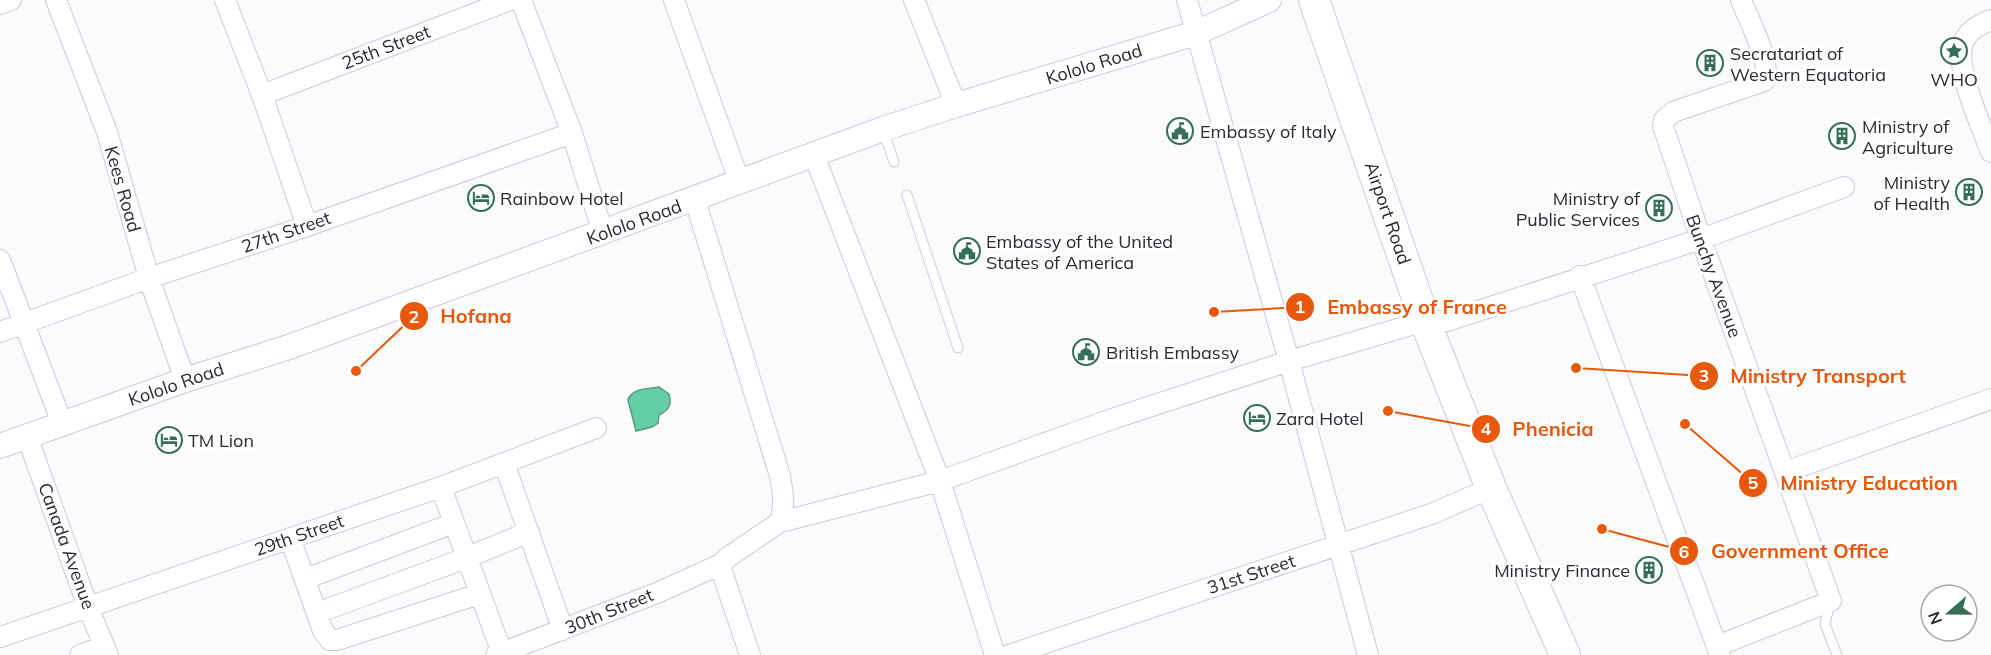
<svg xmlns="http://www.w3.org/2000/svg" width="1991" height="655" viewBox="0 0 1991 655" font-family="Mulish,sans-serif">
<rect width="100%" height="100%" fill="#fbfbfb"/>
<path fill="#65cea4" stroke="#549c82" stroke-width="1.5" d="M659 387 669 394C672 405 669 410 659 415L658 423 652 427 636 431 628 400C632 388 648 389 659 387Z"/>
<g fill="none" stroke-linecap="round" stroke-linejoin="round">
<defs>
<path id="service" d="M883 130 894 162
M907 195 958 348
M1830 603 1825 624 1837 655"/>
<path id="minor" d="M56 0 107 132 149 278 185 380
M225 0 262 95 307 226
M521 0 572 133 603 233
M674 0 740 183
M914 0 956 105
M1187 0 1289 361 1368 655
M0 4 11 0
M1991 20C1979 25 1968 30 1963 43 1954 66 1982 128 1991 152
M262 95 510 0
M814 155 940 481 995 655
M695 200 780 476C783 492 785 506 780 522L727 558 721 564 722 572 750 655
M0 260 62 423
M1580 276 1720 655
M0 332 149 278 307 226 572 133
M27 436 88 607 108 655
M504 463 563 630
M1785 472 1991 399
M441 487 502 653
M780 522 940 481 1112 419 1289 361 1425 321H1447L1701 239 1844 187
M290 538 323 631 330 640H337L479 594
M305 579 454 523
M317 613 466 558 529 532
M0 637 441 487 596 428
M1717 646 1831 601 1701 239 1663 126 1664 120 1673 112 1764 81C1773 64 1748 19 1741 0
M80 655 104 646
M496 655 657 593 721 564
M1009 655 1434 513 1491 488"/>
<path id="tertiary" d="M0 446 185 380 289 347 883 129 956 105 1196 33 1269 0"/>
<path id="primary" d="M1314 0 1425 321 1491 488 1565 655"/>
</defs>
<use href="#service" stroke="#d7c2e2" stroke-width="11"/>
<use href="#minor" stroke="#d7c2e2" stroke-width="22"/>
<use href="#tertiary" stroke="#d7c2e2" stroke-width="26"/>
<use href="#primary" stroke="#d7c2e2" stroke-width="32"/>
<use href="#service" stroke="#fff" stroke-width="9"/>
<use href="#minor" stroke="#fff" stroke-width="20"/>
<use href="#tertiary" stroke="#fff" stroke-width="24"/>
<use href="#primary" stroke="#fff" stroke-width="30"/>
</g>
<defs>
<symbol id="sight-ring" viewBox="-11 -11 22 22"><circle r="9.5" fill="#fff" stroke="#356f57" stroke-width="1.5"/><path d="M0-6L1.8-2.2L6-1.7L2.9 1.2L3.7 5.4L0 3.3L-3.7 5.4L-2.9 1.2L-6-1.7L-1.8-2.2Z" fill="#356f57"/></symbol>
<symbol id="building-ring" viewBox="-11 -11 22 22"><circle r="9.5" fill="#fff" stroke="#356f57" stroke-width="1.5"/><path d="M-4-6H4V6H1V3H-1V6H-4ZM-2.5-4.3h1.7v1.8h-1.7ZM.8-4.3h1.7v1.8H.8ZM-2.5-1h1.7V.8h-1.7ZM.8-1h1.7V.8H.8Z" fill="#356f57"/></symbol>
<symbol id="civic-ring" viewBox="-11 -11 22 22"><circle r="9.5" fill="#fff" stroke="#356f57" stroke-width="1.5"/><path d="M-.6-6.5H3V-4.5H.6V-3L4-1V1h2V6H-6V1h2V-1L-.6-3ZM-1.2 2.5V6h2.4V2.5Z" fill="#356f57"/></symbol>
<symbol id="hotel-ring" viewBox="-11 -11 22 22"><circle r="9.5" fill="#fff" stroke="#356f57" stroke-width="1.5"/><path d="M-6-4.5h1.5V1H6V5H4.5V3h-9V5H-6ZM-4 0a1.8 1.8 0 1 1 3.6 0ZM.5 0V-2.5h3Q6-2.5 6 0Z" fill="#356f57"/></symbol>
</defs>
<g fill-rule="evenodd">
<use href="#sight-ring" x="1939" y="36" width="30" height="30"/>
<use href="#building-ring" x="1695" y="48" width="30" height="30"/>
<use href="#civic-ring" x="1165" y="116" width="30" height="30"/>
<use href="#building-ring" x="1827" y="121" width="30" height="30"/>
<use href="#building-ring" x="1954" y="177" width="30" height="30"/>
<use href="#hotel-ring" x="466" y="183" width="30" height="30"/>
<use href="#building-ring" x="1644" y="193" width="30" height="30"/>
<use href="#civic-ring" x="952" y="236" width="30" height="30"/>
<use href="#civic-ring" x="1071" y="337" width="30" height="30"/>
<use href="#hotel-ring" x="1242" y="403" width="30" height="30"/>
<use href="#hotel-ring" x="154" y="425" width="30" height="30"/>
<use href="#building-ring" x="1634" y="555" width="30" height="30"/>
</g>
<g text-anchor="middle" dominant-baseline="central" stroke-width="6" stroke-linejoin="round" paint-order="stroke">
<g font-size="18" fill="#2e2632" stroke="#fff">
<text transform="translate(386 47) rotate(-21)">25th Street</text>
<text transform="translate(1094 64) rotate(-17)">Kololo Road</text>
<text transform="translate(123 189) rotate(74)">Kees Road</text>
<text transform="translate(1388 213) rotate(71)">Airport Road</text>
<text transform="translate(634 222) rotate(-20)">Kololo Road</text>
<text transform="translate(286 232) rotate(-19)">27th Street</text>
<text transform="translate(1714 276) rotate(70)">Bunchy Avenue</text>
<text transform="translate(176 384) rotate(-19)">Kololo Road</text>
<text transform="translate(299 535) rotate(-19)">29th Street</text>
<text transform="translate(67 546) rotate(70)">Canada Avenue</text>
<text transform="translate(1251 574) rotate(-18)">31st Street</text>
<text transform="translate(609 611) rotate(-22)">30th Street</text>
</g>
<g font-size="18" fill="#2e2632" stroke="#fff" text-anchor="start">
<text x="1730" y="53">Secratariat of<tspan x="1730" dy="21">Western Equatoria</tspan></text>
<text x="1954" y="79" text-anchor="middle">WHO</text>
<text x="1862" y="126">Ministry of<tspan x="1862" dy="21">Agriculture</tspan></text>
<text x="1200" y="131">Embassy of Italy</text>
<text x="1950" y="182" text-anchor="end">Ministry<tspan x="1950" dy="21">of Health</tspan></text>
<text x="500" y="198">Rainbow Hotel</text>
<text x="1640" y="198" text-anchor="end">Ministry of<tspan x="1640" dy="21">Public Services</tspan></text>
<text x="986" y="241">Embassy of the United<tspan x="986" dy="21">States of America</tspan></text>
<text x="1106" y="352">British Embassy</text>
<text x="1276" y="418">Zara Hotel</text>
<text x="188" y="440">TM Lion</text>
<text x="1630" y="570" text-anchor="end">Ministry Finance</text>
</g>
</g>
<path fill="none" stroke="#e8590c" stroke-width="2" d="M1214 312L1300 307M356 371L414 316M1576 368L1704 376M1388 411L1486 429M1685 424L1753 483M1602 529L1684 551"/>
<g fill="#e8590c" stroke="#fff" stroke-width="2">
<circle cx="1214" cy="312" r="6"/>
<circle cx="356" cy="371" r="6"/>
<circle cx="1576" cy="368" r="6"/>
<circle cx="1388" cy="411" r="6"/>
<circle cx="1685" cy="424" r="6"/>
<circle cx="1602" cy="529" r="6"/>
<circle cx="1300" cy="307" r="15"/>
<circle cx="414" cy="316" r="15"/>
<circle cx="1704" cy="376" r="15"/>
<circle cx="1486" cy="429" r="15"/>
<circle cx="1753" cy="483" r="15"/>
<circle cx="1684" cy="551" r="15"/>
</g>
<g font-size="18" text-anchor="middle" font-weight="bold" fill="#fff">
<text x="1300" y="313">1</text>
<text x="414" y="323">2</text>
<text x="1704" y="382">3</text>
<text x="1486" y="435">4</text>
<text x="1753" y="489">5</text>
<text x="1684" y="558">6</text>
</g>
<g font-size="20" text-anchor="middle" font-weight="bold" fill="#e8590c" stroke="#fff" stroke-width="6" stroke-linejoin="round" paint-order="stroke">
<text x="1417" y="314">Embassy of France</text>
<text x="476" y="323">Hofana</text>
<text x="1818" y="383">Ministry Transport</text>
<text x="1553" y="436">Phenicia</text>
<text x="1869" y="490">Ministry Education</text>
<text x="1800" y="558">Government Office</text>
</g>
<g transform="translate(1949 613) rotate(250)"><circle r="28" fill="#ffffff" stroke="#aba8ad" stroke-width="1.5"/>
<path d="M0-4.5L10 22L0 15L-10 22Z" fill="#356f57"/>
<text y="-9" font-size="16" font-weight="bold" text-anchor="middle" fill="#2e2632">N</text>
</g>
</svg>
